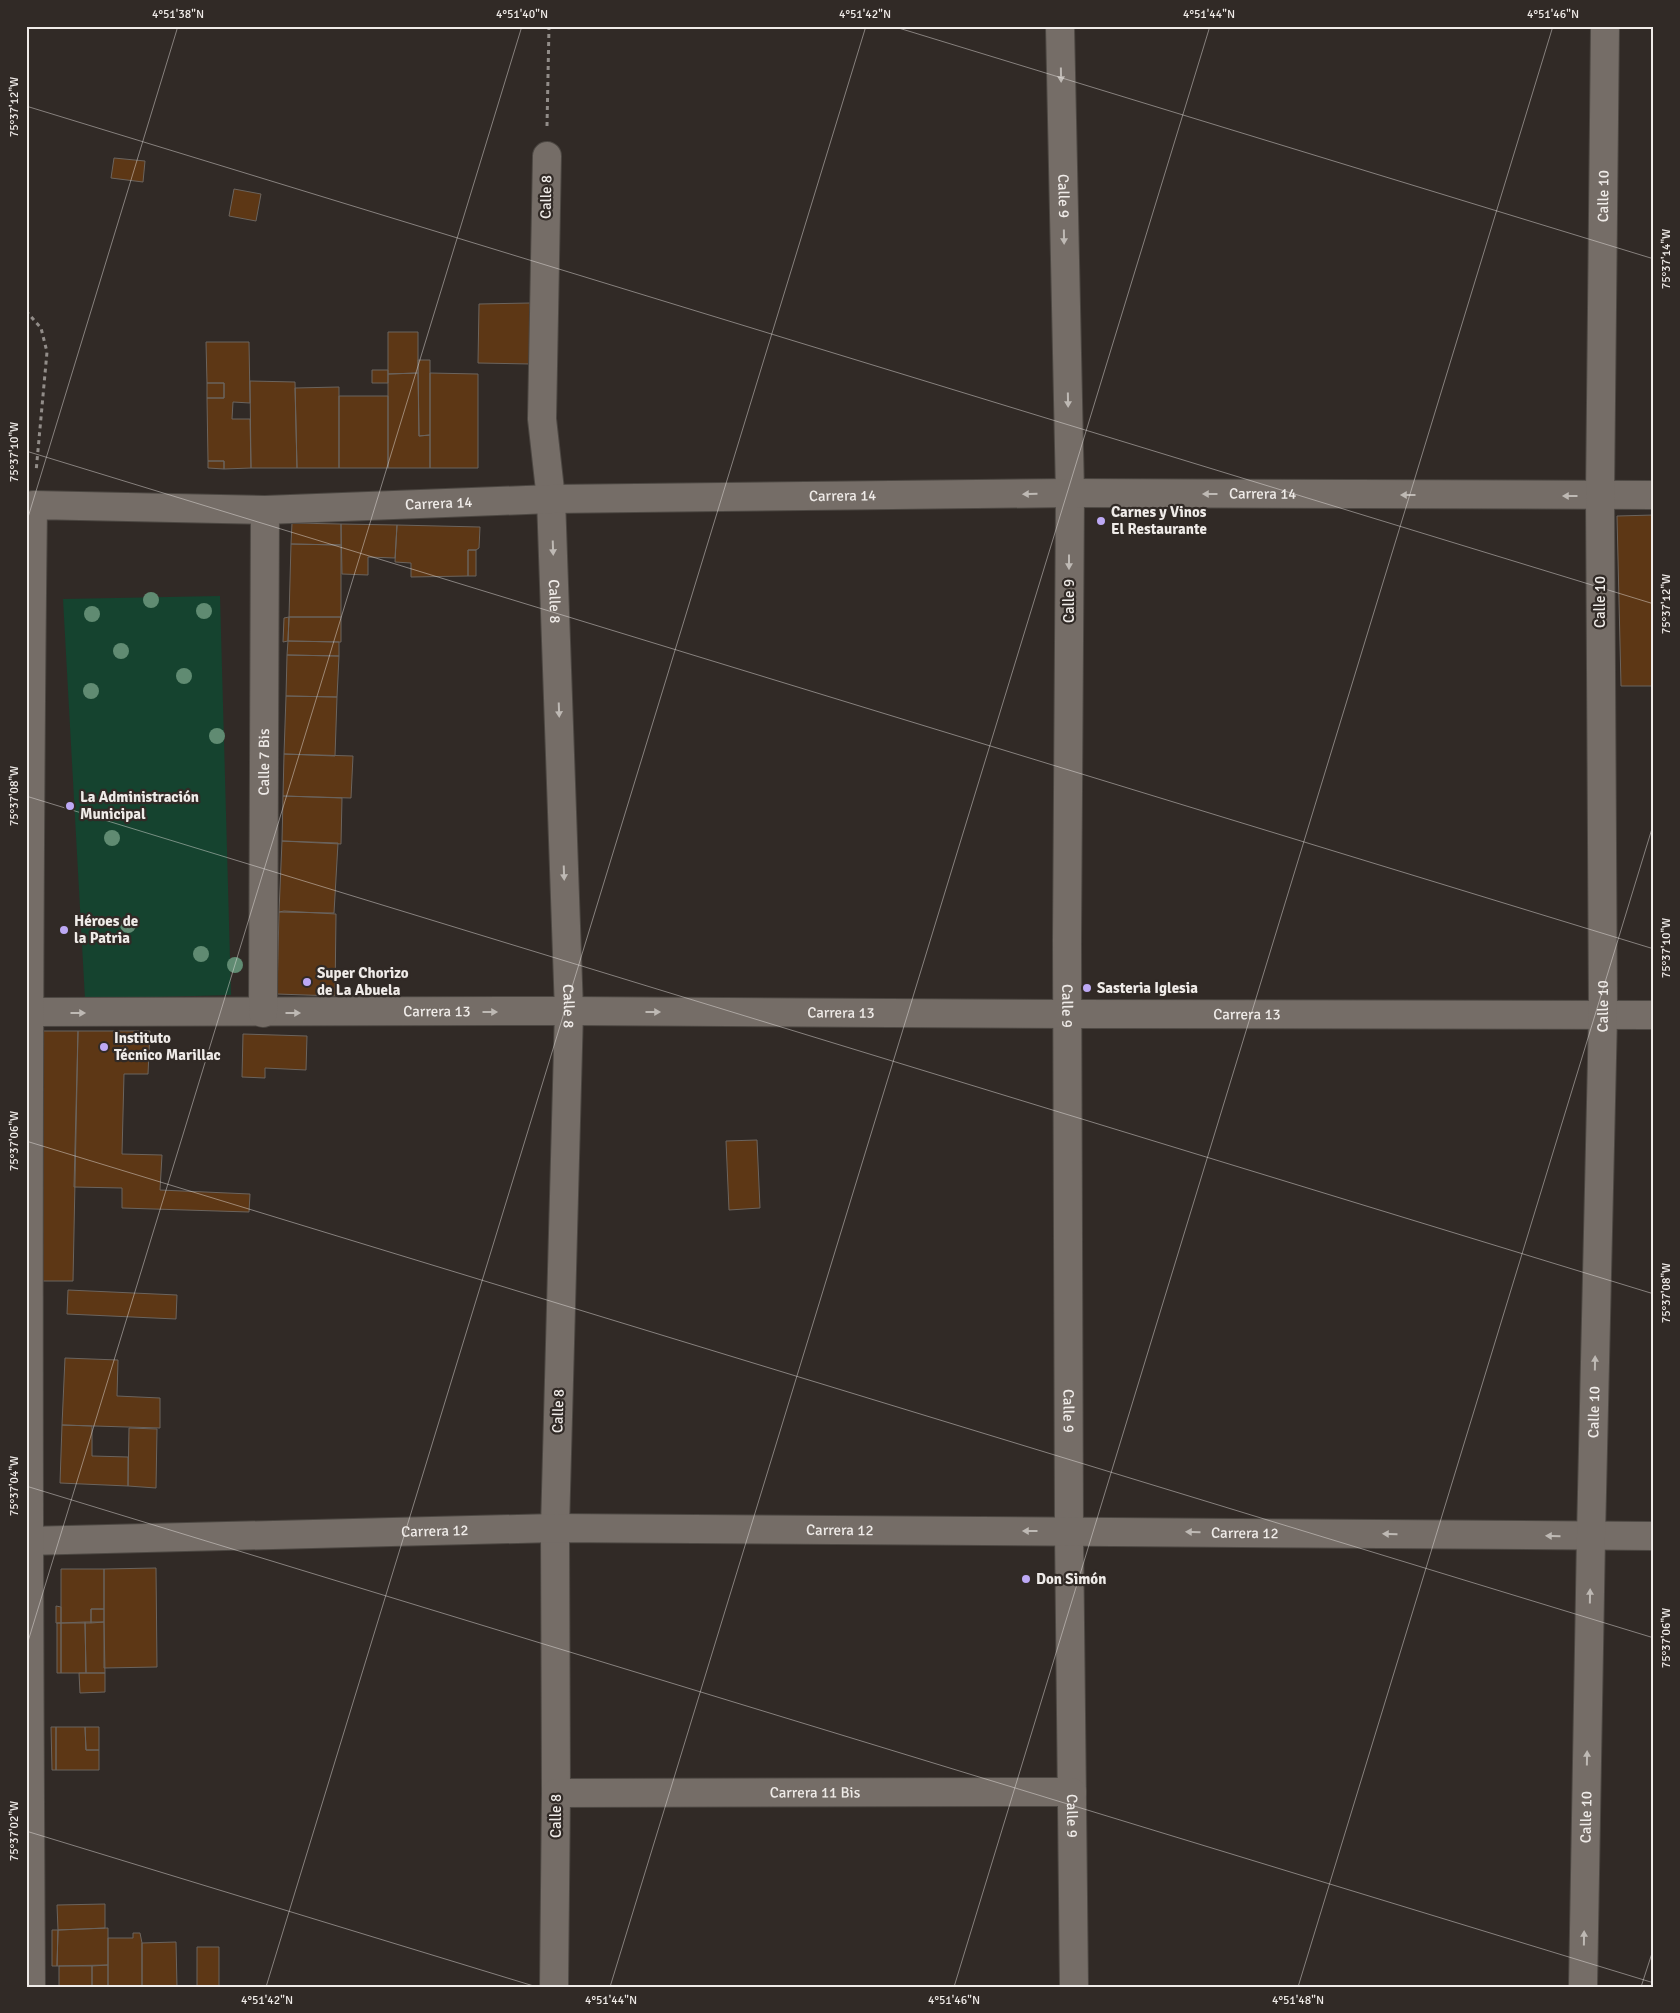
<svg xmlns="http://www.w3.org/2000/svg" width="1680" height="2013" viewBox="0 0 1680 2013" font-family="Signika,sans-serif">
<rect width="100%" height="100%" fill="#312a26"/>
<path fill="#15432f" d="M220 596 231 995 85 999 63 599Z"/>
<path fill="#5d3715" stroke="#6b645e" d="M114 158 145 161 143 182 111 178Z
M234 189 261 194 256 221 229 216Z
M530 303 531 364 478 363 479 304Z
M388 332H418V373L388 374Z
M206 342H249L250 403 233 402 232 419H250L251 468 224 469V461H208L207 398H224V383H207Z
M418 360H430V435L419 436Z
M372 370H388V383H372Z
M418 373 419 436 430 435V468H388V374Z
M430 373 478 374V468H430Z
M250 381 295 382 297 468H251Z
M207 383H224V398H207Z
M339 387V468H297L295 388Z
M339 396H388V468H339Z
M208 461H224V469L208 468Z
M1654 515V686H1621L1617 516Z
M292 523 341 524V545L291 544Z
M341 524 397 525 395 558 368 557V575L342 574Z
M397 525 480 527 479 548 476 550H468V576L411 577V563L395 562Z
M291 544 341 545V617H289Z
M468 550H476V576H468Z
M289 617H341V642L288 641Z
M289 617 288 641 283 642 284 618Z
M288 641 339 642V656L287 655Z
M287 655 339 656 337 697 286 696Z
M286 696 337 697 335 756 284 754Z
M284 754 353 756 351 798 283 796Z
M283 796 342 798 341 844 282 841Z
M282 841 338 843 334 913 279 912Z
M284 911 336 914 335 996 277 994 279 912Z
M42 1031H78L73 1281H38Z
M78 1031H150L148 1074H124L122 1154 162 1155 160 1190 250 1194 249 1212 122 1208V1188L74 1187Z
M243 1034 307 1036 306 1070 265 1068V1078L242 1077Z
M757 1140 760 1208 729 1210 726 1141Z
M68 1290 177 1295 176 1319 67 1314Z
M65 1358 118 1360 117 1396 160 1398V1428L62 1425Z
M62 1425 92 1426V1456L128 1457V1486L60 1483Z
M129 1428 157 1429 156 1488 128 1486Z
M156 1568 157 1667 104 1668V1569Z
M61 1569H104V1609H91V1623H61Z
M56 1606 61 1607V1623H56Z
M91 1609H104V1622L91 1623Z
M85 1622 86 1673H61V1623Z
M85 1622H104L105 1673H86Z
M57 1623H61V1673H57Z
M79 1673H105V1692L80 1693Z
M51 1727H56V1770H52Z
M56 1727H85L86 1750H99V1770H56Z
M85 1727H99V1750H86Z
M105 1904V1928L58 1930 57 1905Z
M108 1928V1965L57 1966 58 1930Z
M52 1930H58L57 1966H52Z
M133 1933H140L142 1943V1987H108V1938H133Z
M176 1942 177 1987H142V1943Z
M197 1947H219V1987H197Z
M108 1965V1987H92V1966Z
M59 1966H92V1987H59Z"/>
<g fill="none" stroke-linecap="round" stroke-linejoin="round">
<defs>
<g id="minor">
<path id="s1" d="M1060 26 1070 493 1067 941 1069 1531 1074 1987"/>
<path id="s2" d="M547 156 542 419 551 499 569 1011 555 1528 556 1793 554 1987"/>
<path id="s3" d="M29 1012 569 1011 1067 1014 1654 1015"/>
<path id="s4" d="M263 1013 265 510"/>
<path id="s5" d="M26 1541 555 1528 1654 1536"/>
<path id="s6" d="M556 1793 1072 1792"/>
<path id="s7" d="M31 1987C28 1493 27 999 33 505L265 510 551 499 1070 493 1654 495"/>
<path id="s8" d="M1583 1987 1591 1536 1603 1015 1600 496 1605 26"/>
</g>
</defs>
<use href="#minor" stroke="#4c4742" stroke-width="30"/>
<path stroke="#928d89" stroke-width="3" stroke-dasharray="4 4" stroke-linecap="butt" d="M547 126 549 26
M26 311 41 328 47 352 36 472"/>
<use href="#minor" stroke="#756d67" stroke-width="28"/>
</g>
<g fill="#608b72">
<circle cx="151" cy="600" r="8"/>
<circle cx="204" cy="611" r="8"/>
<circle cx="92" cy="614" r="8"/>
<circle cx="121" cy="651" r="8"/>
<circle cx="184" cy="676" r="8"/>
<circle cx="91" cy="691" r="8"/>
<circle cx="217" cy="736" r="8"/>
<circle cx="112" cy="838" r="8"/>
<circle cx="128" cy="925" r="8"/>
<circle cx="201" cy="954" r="8"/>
<circle cx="235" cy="965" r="8"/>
</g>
<defs><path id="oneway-solid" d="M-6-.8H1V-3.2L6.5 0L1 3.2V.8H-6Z" transform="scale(1.25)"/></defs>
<g fill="#beb9b4">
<use href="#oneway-solid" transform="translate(1061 75) rotate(89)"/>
<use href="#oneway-solid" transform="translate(1064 237) rotate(89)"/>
<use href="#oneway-solid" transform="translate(1068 400) rotate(89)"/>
<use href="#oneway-solid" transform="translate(1030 494) rotate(179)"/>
<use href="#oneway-solid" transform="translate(1210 494) rotate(-180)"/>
<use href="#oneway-solid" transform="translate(1408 495) rotate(-180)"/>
<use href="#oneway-solid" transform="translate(1570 496) rotate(-180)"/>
<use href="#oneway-solid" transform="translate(553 548) rotate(88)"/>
<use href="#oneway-solid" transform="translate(1069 562) rotate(90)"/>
<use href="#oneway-solid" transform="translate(559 710) rotate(88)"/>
<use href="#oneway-solid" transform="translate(564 873) rotate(88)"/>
<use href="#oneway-solid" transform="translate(490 1012)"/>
<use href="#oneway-solid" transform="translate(653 1012)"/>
<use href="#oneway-solid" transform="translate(78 1013)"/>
<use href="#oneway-solid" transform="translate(293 1013)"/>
<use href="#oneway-solid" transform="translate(1595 1363) rotate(-89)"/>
<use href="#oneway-solid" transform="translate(1030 1531) rotate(-180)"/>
<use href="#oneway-solid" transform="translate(1193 1532) rotate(-179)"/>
<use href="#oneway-solid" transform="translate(1390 1534) rotate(-179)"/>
<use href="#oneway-solid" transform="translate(1553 1536) rotate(-179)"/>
<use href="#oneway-solid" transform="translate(1590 1596) rotate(-89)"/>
<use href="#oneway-solid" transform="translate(1587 1758) rotate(-89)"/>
<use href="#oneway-solid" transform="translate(1584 1938) rotate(-89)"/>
</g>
<path fill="none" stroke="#efebe8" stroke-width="1" stroke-opacity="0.45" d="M892 26 1654 259M26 106 1654 604M26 451 1654 949M26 524 178 26M26 796 1654 1294M26 1141 1654 1638M26 1486 1654 1983M26 1648 522 26M26 1831 537 1987M266 1987 866 26M610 1987 1210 26M954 1987 1553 26M1298 1987 1654 822M1641 1987 1654 1947"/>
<g fill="#bda9f5" stroke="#312a26" stroke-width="2">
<circle cx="1101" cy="521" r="5"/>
<circle cx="70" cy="806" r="5"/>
<circle cx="64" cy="930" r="5"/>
<circle cx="307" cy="982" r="5"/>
<circle cx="1087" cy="988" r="5"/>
<circle cx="104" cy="1047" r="5"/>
<circle cx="1026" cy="1579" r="5"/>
</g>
<g text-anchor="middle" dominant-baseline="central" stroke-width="4.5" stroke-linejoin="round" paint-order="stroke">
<g font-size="15" fill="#efebe8" stroke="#312a26">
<text transform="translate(546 197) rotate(-89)">Calle 8</text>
<text stroke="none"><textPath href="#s1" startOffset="170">Calle 9</textPath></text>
<text stroke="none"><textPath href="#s8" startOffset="1791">Calle 10</textPath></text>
<text stroke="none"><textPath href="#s7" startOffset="2712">Carrera 14</textPath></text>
<text stroke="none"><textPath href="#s7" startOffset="2292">Carrera 14</textPath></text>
<text stroke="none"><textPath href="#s7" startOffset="1888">Carrera 14</textPath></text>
<text stroke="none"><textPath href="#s2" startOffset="446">Calle 8</textPath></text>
<text transform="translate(1069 601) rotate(-90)">Calle 9</text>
<text transform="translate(1600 602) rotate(-90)">Calle 10</text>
<text stroke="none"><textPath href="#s4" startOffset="251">Calle 7 Bis</textPath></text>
<text stroke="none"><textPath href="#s2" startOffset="851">Calle 8</textPath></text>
<text stroke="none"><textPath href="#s1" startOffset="980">Calle 9</textPath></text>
<text stroke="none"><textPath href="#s8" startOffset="981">Calle 10</textPath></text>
<text stroke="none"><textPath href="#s3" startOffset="408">Carrera 13</textPath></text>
<text stroke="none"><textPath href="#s3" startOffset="812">Carrera 13</textPath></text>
<text stroke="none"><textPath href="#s3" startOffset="1218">Carrera 13</textPath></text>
<text transform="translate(558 1411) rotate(-88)">Calle 8</text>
<text stroke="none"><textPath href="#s1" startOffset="1385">Calle 9</textPath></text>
<text stroke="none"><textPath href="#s8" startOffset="575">Calle 10</textPath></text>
<text stroke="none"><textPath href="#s5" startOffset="814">Carrera 12</textPath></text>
<text stroke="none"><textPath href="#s5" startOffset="409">Carrera 12</textPath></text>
<text stroke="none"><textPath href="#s5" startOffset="1219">Carrera 12</textPath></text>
<text stroke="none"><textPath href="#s6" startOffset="259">Carrera 11 Bis</textPath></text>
<text transform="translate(556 1816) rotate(-90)">Calle 8</text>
<text stroke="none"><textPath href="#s1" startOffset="1790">Calle 9</textPath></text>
<text stroke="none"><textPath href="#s8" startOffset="170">Calle 10</textPath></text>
</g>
<g font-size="15" font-weight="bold" fill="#efebe8" stroke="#312a26" text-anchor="start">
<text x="1111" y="512">Carnes y Vinos<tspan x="1111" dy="17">El Restaurante</tspan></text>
<text x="80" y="797">La Administración<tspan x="80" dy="17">Municipal</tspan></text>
<text x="74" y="921">Héroes de<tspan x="74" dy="17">la Patria</tspan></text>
<text x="317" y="973">Super Chorizo<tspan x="317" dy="17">de La Abuela</tspan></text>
<text x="1097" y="988">Sasteria Iglesia</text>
<text x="114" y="1038">Instituto<tspan x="114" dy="17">Técnico Marillac</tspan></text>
<text x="1036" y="1579">Don Simón</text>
</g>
</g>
<rect width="1680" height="2013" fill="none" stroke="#312a26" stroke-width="55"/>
<rect x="28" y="28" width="1624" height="1958" fill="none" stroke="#efebe8" stroke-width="2"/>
<g font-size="12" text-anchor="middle" fill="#efebe8">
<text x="178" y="18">4°51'38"N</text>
<text x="522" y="18">4°51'40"N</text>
<text x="865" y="18">4°51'42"N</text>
<text x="1209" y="18">4°51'44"N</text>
<text x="1553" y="18">4°51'46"N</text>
<text transform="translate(14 107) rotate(-90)" y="4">75°37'12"W</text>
<text transform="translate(1666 259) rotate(-90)" y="4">75°37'14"W</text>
<text transform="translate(14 452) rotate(-90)" y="4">75°37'10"W</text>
<text transform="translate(1666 604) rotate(-90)" y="4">75°37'12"W</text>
<text transform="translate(14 796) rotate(-90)" y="4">75°37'08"W</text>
<text transform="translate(1666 948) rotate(-90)" y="4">75°37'10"W</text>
<text transform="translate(14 1141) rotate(-90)" y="4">75°37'06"W</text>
<text transform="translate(1666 1293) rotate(-90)" y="4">75°37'08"W</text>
<text transform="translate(14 1486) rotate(-90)" y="4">75°37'04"W</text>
<text transform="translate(1666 1638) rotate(-90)" y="4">75°37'06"W</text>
<text transform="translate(14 1831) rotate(-90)" y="4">75°37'02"W</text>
<text x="267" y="2004">4°51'42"N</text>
<text x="611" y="2004">4°51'44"N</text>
<text x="954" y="2004">4°51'46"N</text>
<text x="1298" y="2004">4°51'48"N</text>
</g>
</svg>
